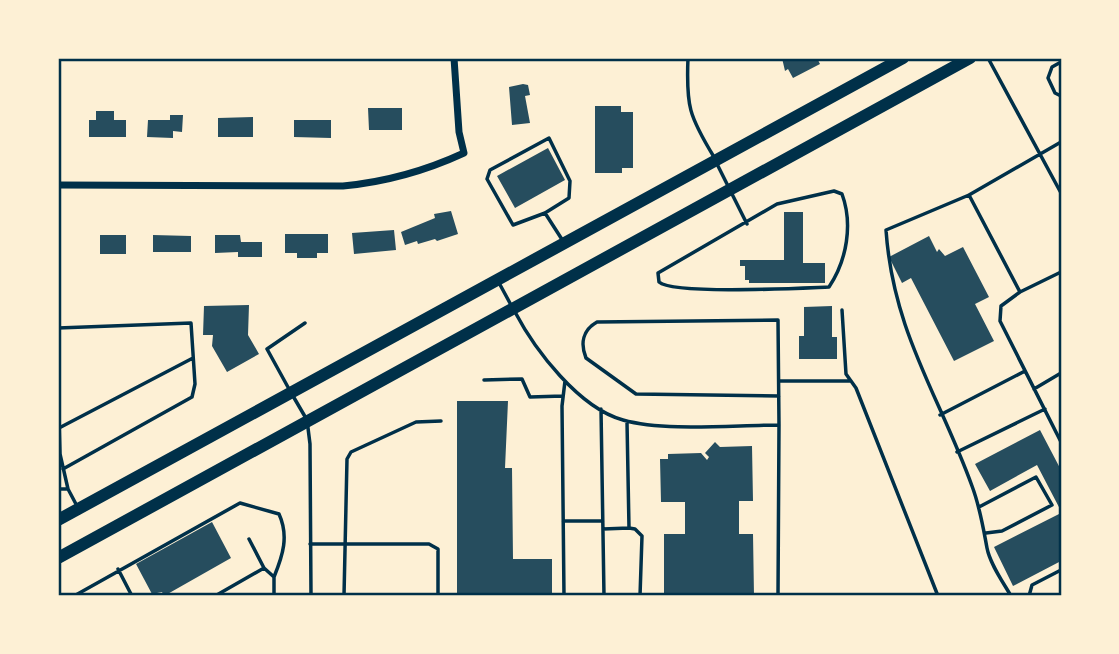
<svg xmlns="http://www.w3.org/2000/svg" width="1119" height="654" viewBox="0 0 1119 654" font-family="Jost,sans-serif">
<rect width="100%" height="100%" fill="#fdf0d5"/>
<path fill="#264d5e" d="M782 58H817L820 64 793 78 788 69 785 71Z
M523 84 528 85 530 95 525 96 530 123 512 125 509 87Z
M595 106H621V112H633V168H622V173H595Z
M368 108H402V130H369Z
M96 111H114V120H126V137H89V120H96Z
M170 115H183L182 132 173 131V138L147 137 148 120H170Z
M253 117V137H218V118Z
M294 120H331V138L294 137Z
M548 148 565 180 515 208 497 176Z
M451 211 458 234 437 241 435 239 418 244 417 241 405 245 401 232 435 218 434 214Z
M784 212H803V263H825V283H749V280H745V266H740V260H784Z
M394 230 396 250 354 254 352 233Z
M285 234H328V253H317V258H297V253H285Z
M100 235H126V254H100Z
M153 235 191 236V252H153Z
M215 235H240L241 242H262V257H238V252L215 253Z
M929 236 937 252 939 249 945 256 963 247 989 297 975 304 994 341 954 361 911 278 902 283 889 257Z
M249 305 248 335 259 354 227 372 212 346 213 335H203L204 306Z
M832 306V337H837V359H799V336H804V307Z
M457 401H508L505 468H512L513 559H552V596H457Z
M1040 430 1061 470V511L1037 465 990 491 975 464Z
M715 442 720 447 752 446 753 501H739V534H753L754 596H664V534H685V502H661L660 459H668V454L701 453 707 460 709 457 705 453Z
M1061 513V561L1013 586 994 547Z
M212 522 231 558 164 596 162 592 152 594 136 564Z"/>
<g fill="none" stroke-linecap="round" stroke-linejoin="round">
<path stroke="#003049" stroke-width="3.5" d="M688 58C686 106 689 116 714 157
M988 58 1061 193
M1061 62 1052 67 1048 78 1055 93 1061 96
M549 138 570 181 569 198 545 213 513 225 487 179 490 170Z
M1061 142 969 195 1020 292 1061 272
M717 164 747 224
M834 191 842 194C853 224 847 260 829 287 802 288 674 295 659 282L658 273 777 204Z
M969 195 886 230C893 332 939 395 972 486 980 507 983 527 987 548 990 564 1003 582 1011 596
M545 213 563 241
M498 281 511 305
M1020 292 1001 306 1000 321 1061 442
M842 310 846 374 856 388 938 596
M515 312C535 350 579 408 623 420 665 432 733 425 779 425L778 596
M58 328 191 323 195 384 192 397 63 469
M484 380 522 379 530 397 563 396
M779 381H850
M58 387 60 454 68 489
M289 389 267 349 305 323
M1034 389 1061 373
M293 396 307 420 310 444 311 596
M779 396 636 394 586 358C580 343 583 330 597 322L778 320 779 425
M601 409 604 596
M940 415 1025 371
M627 422 629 528 635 529 642 536 640 596
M59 428 193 358
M957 452 1045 409
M58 489H68L77 506
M979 507 1036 477 1052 505 1002 531 986 533
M563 521H603
M603 529 629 528
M249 539 264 568 274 577V596
M310 544H429L438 549V596
M118 569 132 596
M311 595H438
M74 596 240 503 279 514C289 536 283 555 274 577
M215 596 264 568
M344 596 347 459 351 452 416 422 441 421
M564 596 562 406 565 381
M1029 596 1032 585 1061 570"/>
<path stroke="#003049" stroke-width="7" d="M58 185 343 186C386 182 425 171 464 153L459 132 454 58"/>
<path stroke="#003049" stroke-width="12" d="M58 520 903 58
M58 558 970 58"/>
</g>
<rect width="1119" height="654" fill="none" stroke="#fdf0d5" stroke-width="119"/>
<rect x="60" y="60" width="1000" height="534" fill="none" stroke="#003049" stroke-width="2.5"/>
</svg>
